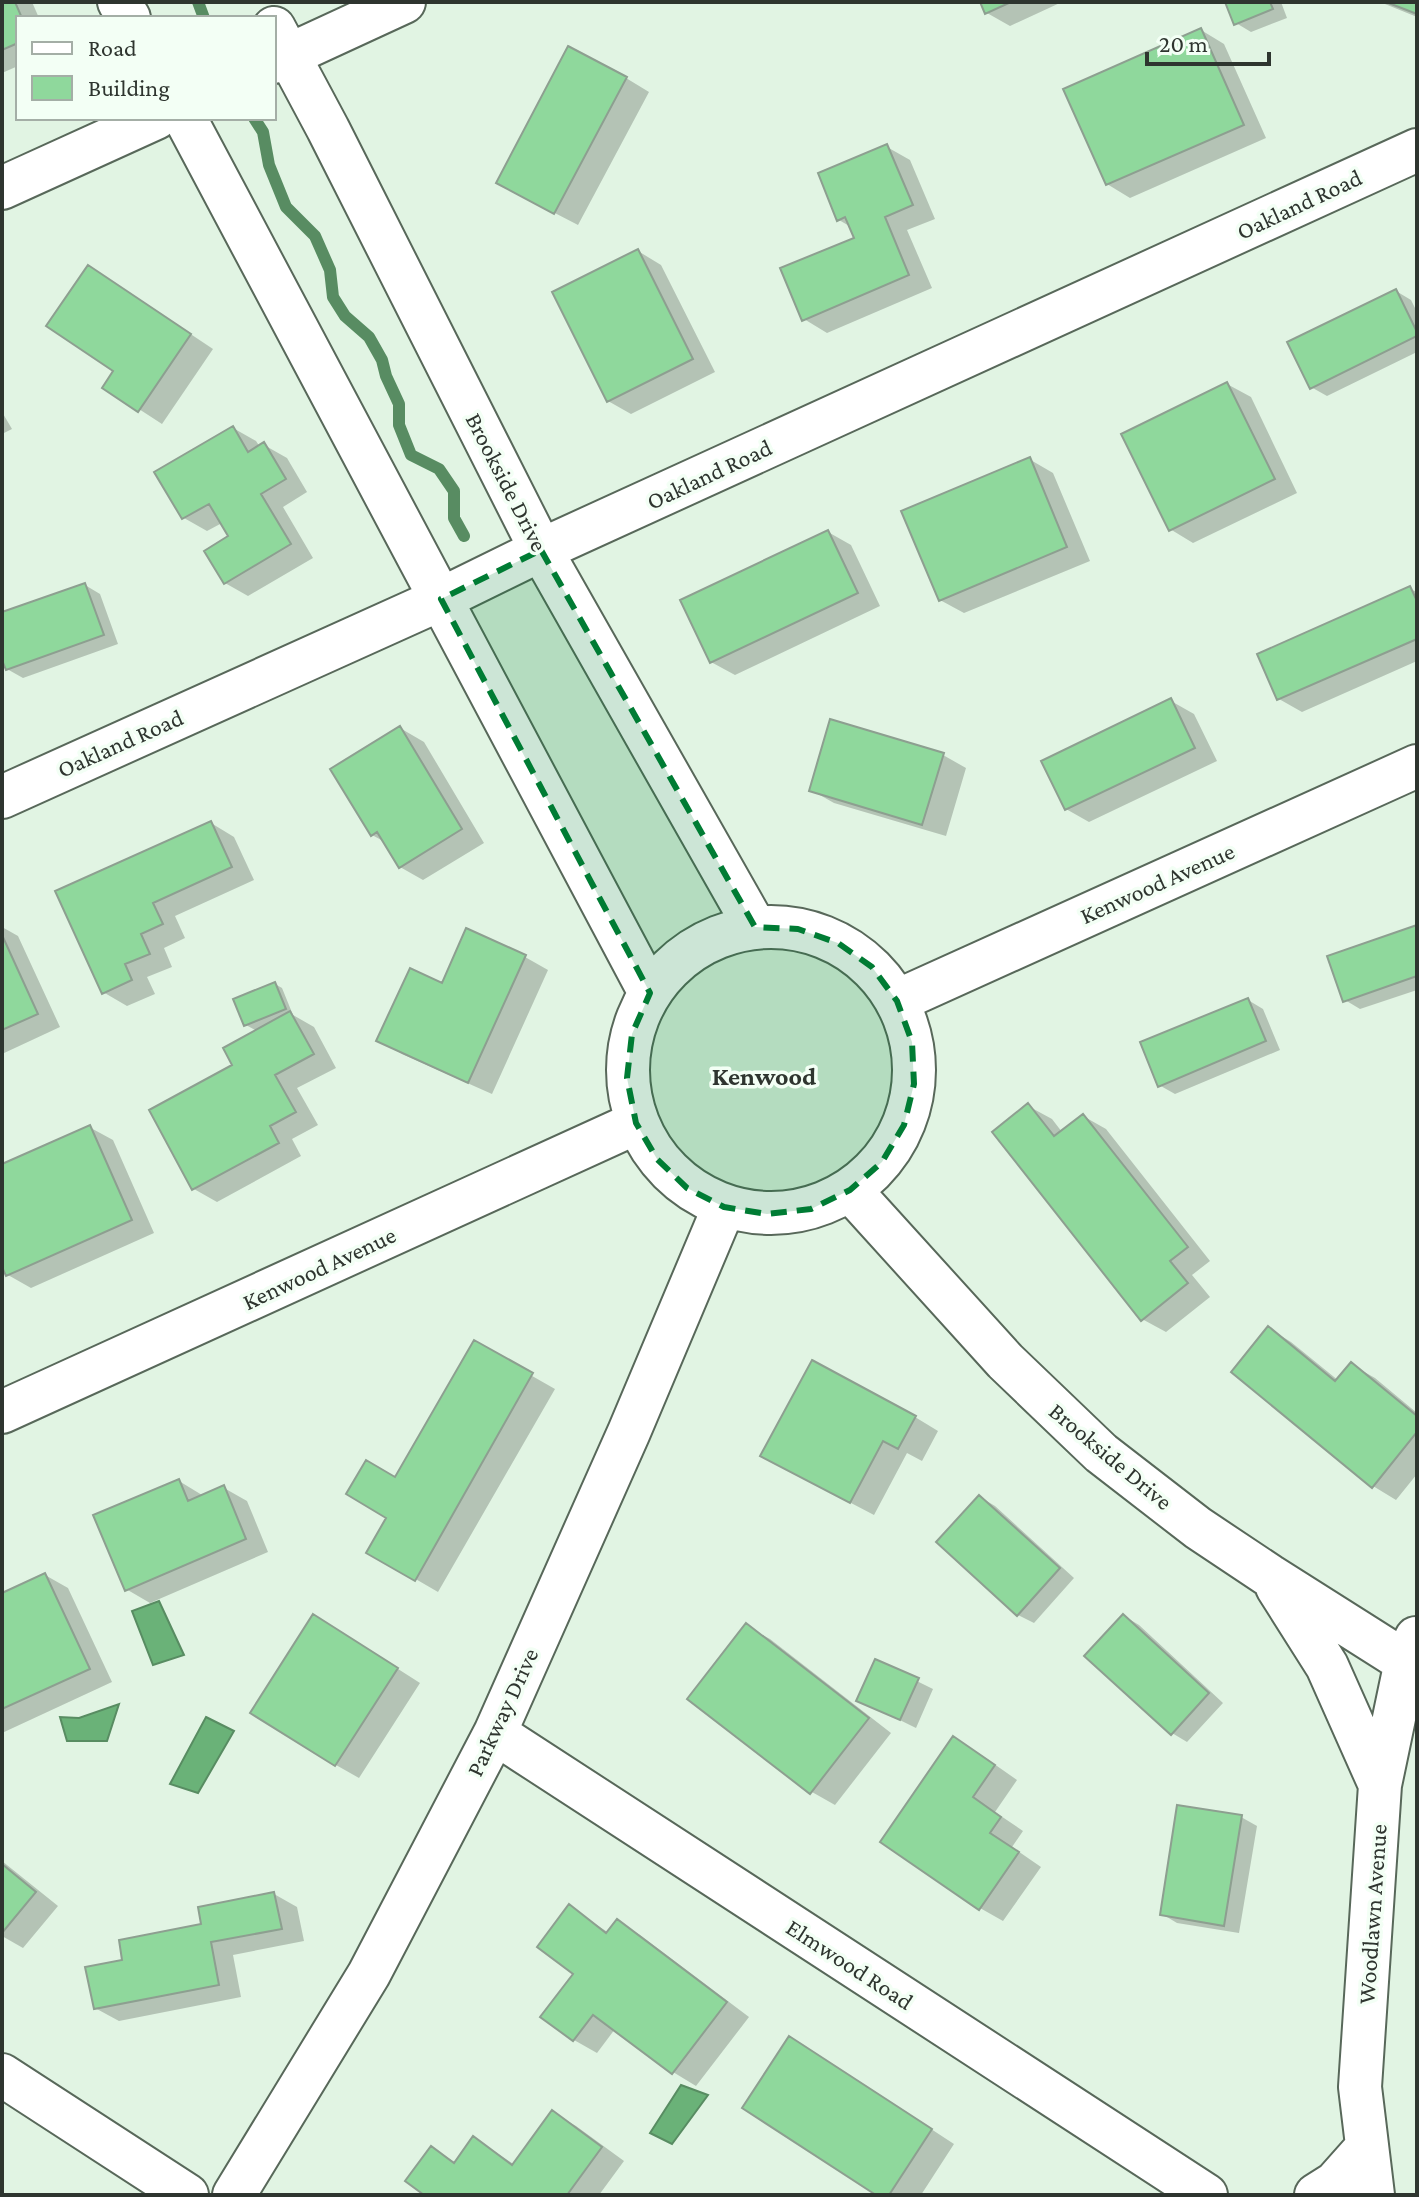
<svg xmlns="http://www.w3.org/2000/svg" width="1419" height="2197" viewBox="0 0 1419 2197" font-family="'Crimson Pro',serif">
<rect width="100%" height="100%" fill="#e1f4e3"/>
<path fill="#6ab278" stroke="#588c62" stroke-width="2" d="M159 1601 184 1655 153 1665 132 1611Z
M119 1704 107 1741H67L60 1717 79 1718Z
M206 1717 234 1731 198 1793 170 1784Z
M681 2085 708 2095 672 2144 650 2133Z"/>
<path fill="#0003" d="M2 2H32L39 18H18V66L2 73Z
M982 2H1062L1010 26 987 13Z
M1227 2H1281L1287 18 1251 32 1236 23Z
M1380 2H1417V17Z
M1201 30 1224 44 1266 138 1130 198 1107 184Z
M626 78 649 92 578 225 522 196Z
M887 147 910 160 935 219 907 230 932 288 827 333 804 319 856 239 851 227 839 220Z
M638 251 661 265 715 372 631 414 608 401Z
M111 281 213 349 162 424 105 387 116 370Z
M1396 291 1411 300 1417 312V352L1327 396 1311 387Z
M1227 384 1251 397 1297 493 1193 543 1170 529Z
M2 412 12 429 2 434Z
M233 428 256 441 260 447 264 445 287 458 307 492 283 507 313 558 248 596 225 583 230 537 222 523 207 531 184 518Z
M1029 459 1053 473 1090 561 964 613 940 600Z
M828 532 851 545 880 606 735 675 711 662Z
M85 585 100 594 118 644 23 678 7 669 2 654V614Z
M1410 589 1417 592V661L1302 712 1279 699Z
M1171 701 1194 714 1217 761 1089 822 1066 809Z
M400 728 424 742 484 843 423 880 400 867 385 842 372 835Z
M943 755 966 768 946 836 834 803 811 790Z
M211 823 234 837 254 880 175 916 185 938 164 948 172 967 147 977 155 994 127 1006 103 992 58 892Z
M2 927 18 936 60 1027 2 1054Z
M1417 927V990L1360 1009 1345 1000Z
M467 931 525 957 548 970 492 1094 402 1054 379 1040 443 985Z
M275 984 282 988 293 1015 314 1027 336 1068 297 1088 318 1125 292 1139 301 1156 217 1202 194 1189 235 1066 257 1031 246 1025Z
M1248 1000 1263 1009 1280 1050 1175 1094 1159 1085Z
M1028 1106 1052 1119 1062 1132 1083 1116 1106 1129 1210 1261 1192 1275 1210 1297 1166 1332 1142 1319Z
M89 1127 113 1140 154 1233 31 1288 8 1275 2 1262V1166Z
M1268 1328 1291 1342 1339 1381 1352 1365 1375 1378 1417 1413V1474L1396 1500 1373 1486Z
M474 1343 555 1389 438 1592 369 1552 389 1517 396 1479Z
M915 1417 938 1431 922 1461 907 1453 874 1515 786 1469Z
M179 1481 202 1495 224 1488 247 1501 268 1552 150 1603 126 1589Z
M980 1497 995 1506 1074 1578 1034 1623 1018 1615 939 1542Z
M45 1575 68 1588 112 1682 2 1733V1595Z
M1124 1616 1139 1625 1223 1703 1187 1742 1172 1733Z
M746 1626 770 1639 891 1733 835 1805 812 1792 690 1698Z
M337 1630 420 1683 359 1778 336 1765Z
M876 1661 933 1689 916 1728 859 1700Z
M977 1752 1017 1780 995 1812 1023 1831 1012 1847 1041 1867 1003 1921 980 1908 883 1842Z
M1241 1817 1257 1826 1239 1933 1177 1923 1162 1914Z
M2 1861 58 1906 23 1948 2 1936Z
M274 1894 297 1907 304 1941 233 1955 241 1997 119 2021 95 2008 125 1961Z
M569 1907 609 1933 617 1921 640 1935 749 2017 696 2086 673 2072 615 2029 597 2053 574 2040 576 1973Z
M813 2052 954 2144 921 2195H879Z
M553 2113 576 2126 624 2161 599 2195H428L432 2148 456 2163 474 2138 515 2165Z"/>
<g fill="none" stroke-linecap="round" stroke-linejoin="round">
<path stroke="#588c62" stroke-width="12" d="M198 2 204 18
M254 118 263 132 269 165 286 207 315 236 330 270 333 297 345 316 369 337 382 360 386 376 399 404V425L411 455 439 469 454 491V518L464 536"/>
</g>
<path fill="#8fd89c" stroke="#8d9f90" stroke-width="2" d="M2 2H15L22 18H18V43L2 50Z
M980 2H1011L985 14Z
M1225 2H1270L1273 9 1234 25Z
M1386 2H1417V14Z
M1201 28 1244 125 1106 185 1063 89Z
M568 46 627 77 554 214 496 183Z
M887 144 913 205 885 217 909 275 802 321 780 268 854 238 845 217 837 221 818 173Z
M638 249 693 359 607 402 552 292Z
M88 265 191 334 138 412 102 388 113 371 46 326Z
M1396 289 1417 332V336L1310 389 1287 342Z
M1227 382 1275 479 1169 531 1121 434Z
M233 426 248 452 264 442 286 479 261 494 291 544 224 584 204 551 228 536 209 504 182 519 154 472Z
M1030 457 1067 547 939 601 901 511Z
M828 530 858 593 710 663 680 600Z
M85 583 104 635 6 670 2 660V612Z
M1410 586 1417 601V639L1277 700 1257 654Z
M1171 698 1195 748 1065 810 1041 761Z
M830 719 944 753 922 825 809 791Z
M400 726 462 829 399 868 377 832 371 836 330 769Z
M211 821 232 867 153 903 163 924 141 934 150 954 125 964 132 980 102 994 55 891Z
M1417 925V976L1343 1002 1327 956Z
M466 928 526 955 468 1083 376 1041 410 968 442 983Z
M2 935 38 1014 2 1030Z
M275 982 286 1009 244 1026 233 999Z
M1248 998 1266 1041 1158 1087 1140 1042Z
M290 1011 314 1054 275 1075 296 1112 270 1126 279 1143 192 1190 149 1110 232 1065 223 1048Z
M1028 1103 1054 1136 1083 1114 1188 1247 1170 1261 1188 1283 1141 1321 992 1132Z
M90 1125 132 1220 6 1276 2 1267V1164Z
M1268 1326 1335 1381 1351 1362 1417 1416V1432L1372 1488 1231 1372Z
M474 1340 533 1373 415 1581 366 1553 386 1518 346 1494 366 1460 395 1477Z
M812 1360 916 1416 898 1449 883 1441 850 1503 760 1456Z
M179 1479 188 1501 224 1485 246 1539 125 1591 93 1515Z
M979 1495 1060 1568 1017 1616 936 1542Z
M45 1573 90 1669 2 1709V1593Z
M313 1614 398 1668 335 1766 250 1713Z
M1123 1614 1209 1693 1171 1735 1084 1656Z
M746 1623 869 1718 810 1794 687 1699Z
M875 1659 919 1678 900 1720 856 1701Z
M953 1736 995 1765 973 1797 1001 1817 990 1833 1019 1852 979 1910 880 1842Z
M1177 1805 1242 1815 1224 1926 1160 1915Z
M2 1864 36 1892 2 1933Z
M274 1892 282 1929 211 1942 219 1985 94 2009 85 1967 122 1960 119 1940 201 1924 198 1907Z
M569 1904 606 1933 617 1919 727 2002 672 2074 593 2015 573 2041 540 2017 573 1974 537 1947Z
M789 2036 932 2129 889 2195H876L742 2108Z
M552 2110 602 2147 567 2195H424L405 2181 431 2146 454 2163 473 2136 512 2165Z"/>
<g fill="none" stroke-linecap="round" stroke-linejoin="round">
<defs>
<path id="minor" d="M119 2 129 18
M274 28 328 129 541 550 755 927
M274 62 404 2
M185 118 650 993
M2 188 156 118
M2 797 441 599 541 550 1417 150
M628 1070a143 143 0 1 1 286 0a143 143 0 1 1-286 0Z
M897 1001 1417 766
M850 1190 1005 1361 1101 1453 1198 1528 1270 1576 1417 1669
M2 1412 636 1123
M1277 1587 1327 1666 1380 1785
M495 1733 1206 2195
M2 2075 187 2195
M234 2195 369 1974 495 1733 629 1432 724 1207
M1316 2195 1335 2183 1367 2147
M1373 2195 1360 2087 1380 1785 1406 1661 1416 1638"/>
</defs>
<use href="#minor" stroke="#58685a" stroke-width="46"/>
<use href="#minor" stroke="#fff" stroke-width="42"/>
</g>
<path fill="#007c34" fill-opacity="0.2" stroke="#007c34" stroke-width="6" stroke-dasharray="16 10" stroke-linejoin="round" d="M541 550 755 927 798 929 838 943 872 967 897 1001 912 1042 914 1084 904 1125 882 1162 850 1190 811 1209 767 1214 724 1207 687 1188 657 1159 636 1123 627 1078 632 1034 650 993 441 599Z"/>
<g text-anchor="middle" dominant-baseline="central" stroke-width="7" stroke-linejoin="round" paint-order="stroke">
<g font-size="24" fill="#2e352f" stroke="#f3fff5">
<text transform="translate(1299 204) rotate(-25)">Oakland Road</text>
<text transform="translate(709 474) rotate(-25)">Oakland Road</text>
<text transform="translate(507 482) rotate(63)">Brookside Drive</text>
<text transform="translate(120 743) rotate(-24)">Oakland Road</text>
<text transform="translate(1157 883) rotate(-24)">Kenwood Avenue</text>
<text transform="translate(319 1268) rotate(-25)">Kenwood Avenue</text>
<text transform="translate(1111 1456) rotate(40)">Brookside Drive</text>
<text transform="translate(502 1712) rotate(-65)">Parkway Drive</text>
<text transform="translate(1372 1914) rotate(-86)">Woodlawn Avenue</text>
<text transform="translate(850 1964) rotate(33)">Elmwood Road</text>
</g>
<g font-size="26" font-weight="bold" fill="#2e352f" stroke="#f3fff5">
<text x="764" y="1076">Kenwood</text>
</g>
</g>
<rect width="1419" height="2197" fill="none" stroke="#2e352f" stroke-width="8"/>
<rect x="16" y="16" width="260" height="104" fill="#f3fff5" stroke="#a4aea6" stroke-width="2"/>
<rect x="32" y="42" width="40" height="12" fill="#ffffff" stroke="#a4aea6" stroke-width="2"/>
<text x="88" y="56" font-size="24" fill="#2e352f">Road</text>
<rect x="32" y="76" width="40" height="24" fill="#8fd89c" stroke="#a4aea6" stroke-width="2"/>
<text x="88" y="96" font-size="24" fill="#2e352f">Building</text>
<path d="M1147 52v12h122v-12" fill="none" stroke="#2e352f" stroke-width="4"/>
<text x="1159" y="52" font-size="24" fill="#2e352f" stroke="#f3fff5" stroke-width="6" paint-order="stroke">20 m</text>
</svg>
